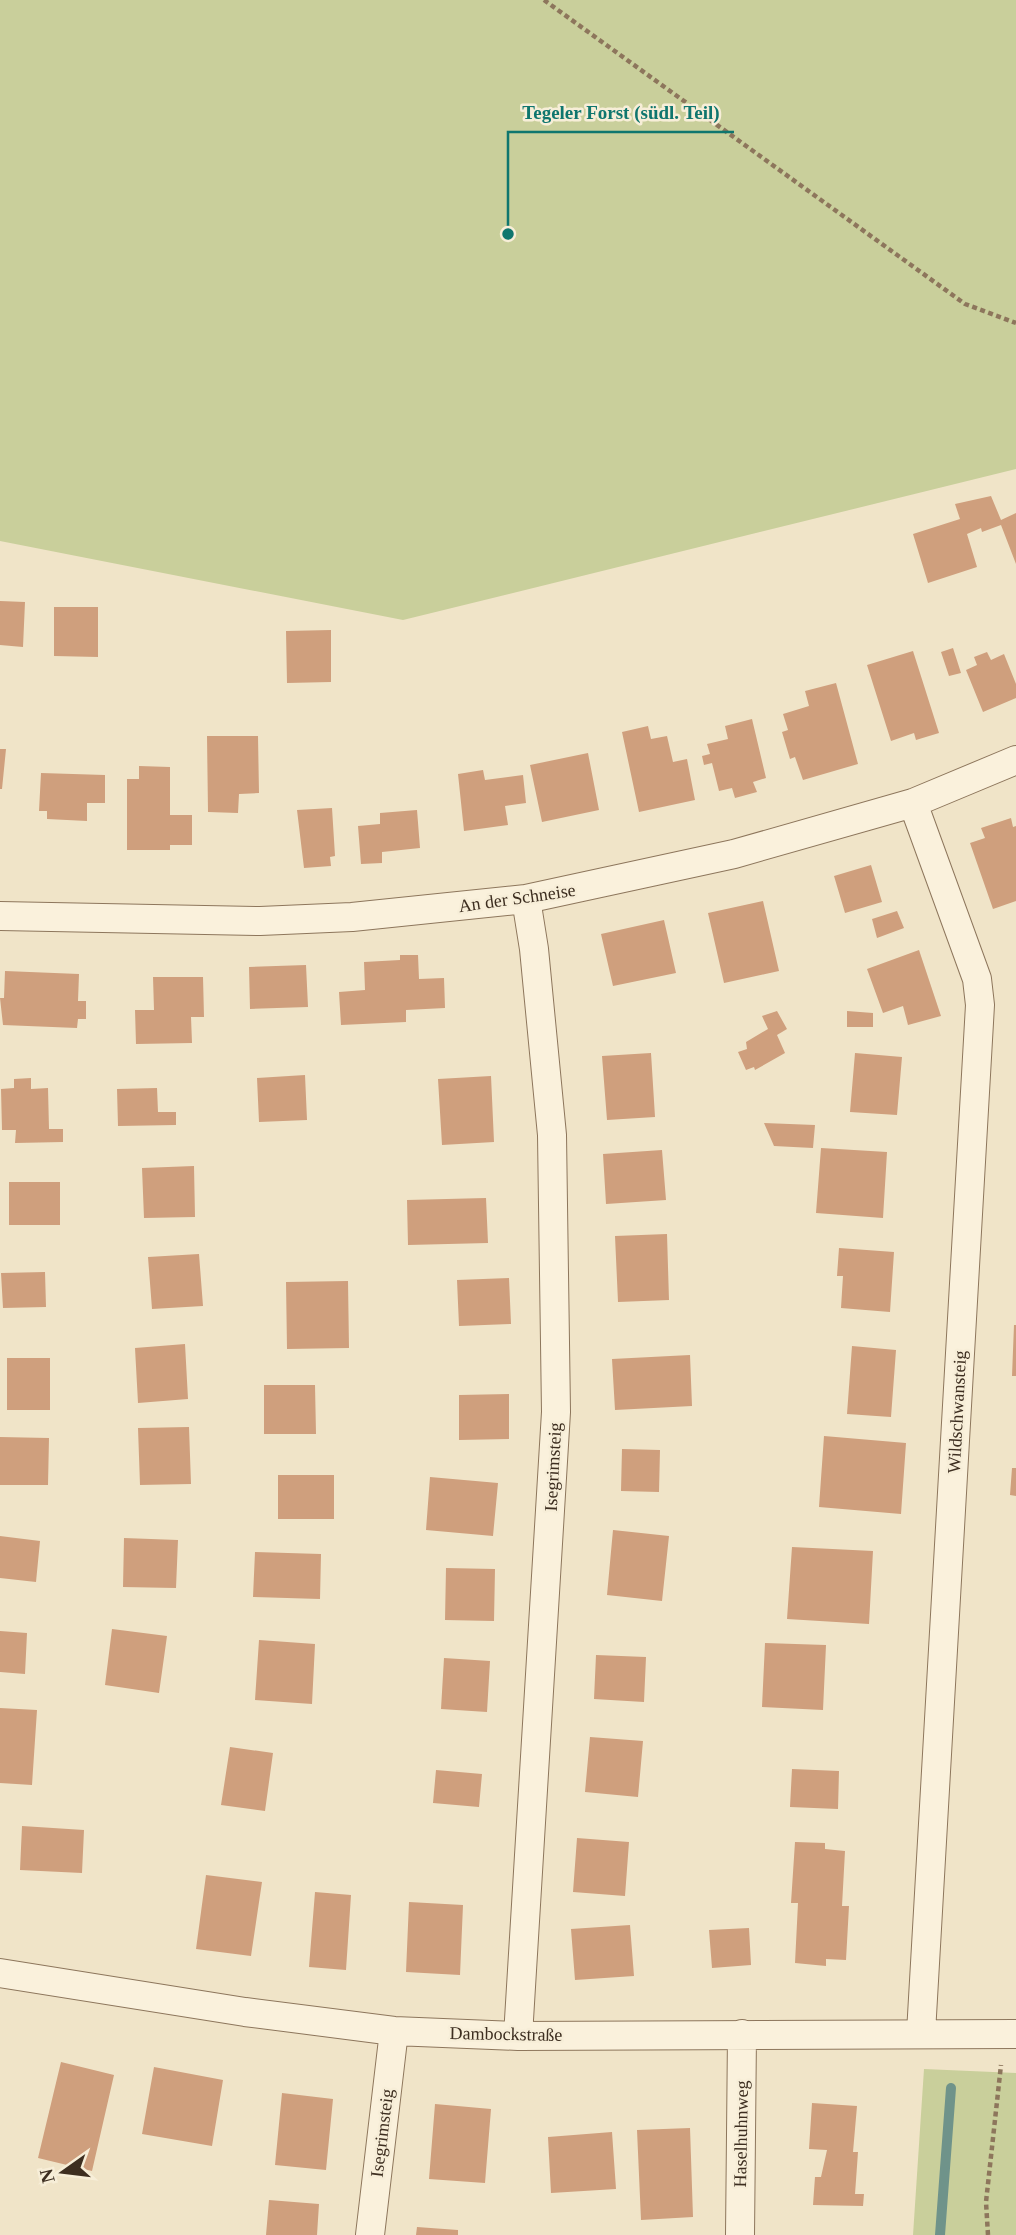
<svg xmlns="http://www.w3.org/2000/svg" width="1016" height="2235" viewBox="0 0 1016 2235" font-family="'Times New Roman',serif">
<rect width="100%" height="100%" fill="#f0e4c8"/>
<path fill="#c9cf9b" d="M0 0H1016V469L403 620 0 541Z
M924 2069 1016 2073V2235H913Z"/>
<g fill="none" stroke-linecap="round" stroke-linejoin="round">
<path stroke="#6f938a" stroke-width="10" d="M940 2235 951 2088"/>
</g>
<path fill="#cf9f7d" d="M991 496 1001 520 1016 513V564L1001 525 982 532 981 528 967 534 977 567 928 583 913 534 960 519 955 504Z
M0 601 25 602 23 647 0 645Z
M54 607H98V657L54 656Z
M331 630V682L287 683 286 631Z
M953 648 961 673 949 676 941 652Z
M913 651 939 733 916 740 914 733 891 741 867 665Z
M987 652 991 660 1004 654 1016 684V698L983 712 966 670 977 665 974 657Z
M836 683 858 764 803 780 795 757 790 759 782 732 788 730 783 714 809 706 805 691Z
M752 719 766 778 753 782 757 792 735 798 732 788 719 791 712 763 704 765 702 756 710 754 707 744 728 739 725 726Z
M648 726 651 739 667 736 673 762 687 759 695 800 639 812 622 732Z
M207 736H258L259 793 239 794 238 813 208 812Z
M0 749H6L2 789H0Z
M588 753 599 810 542 822 530 765Z
M139 766 170 767V815H192V845H170V850H127V779H139Z
M483 770 485 780 523 775 526 803 505 806 508 825 464 831 458 774Z
M41 773 105 775V803H87V821L47 819V811H39Z
M332 808 335 856 330 857 331 866 304 868 297 810Z
M417 810 420 848 382 852V863L361 864 358 826 380 824V813Z
M1011 818 1013 827 1016 826V901L993 909 970 843 985 838 981 828Z
M871 865 882 902 845 913 834 876Z
M763 901 779 971 724 983 708 913Z
M897 911 904 928 877 938 872 919Z
M664 920 676 973 613 986 601 934Z
M919 950 941 1016 908 1025 903 1006 883 1013 867 969Z
M400 955H418L419 979 444 978 445 1008 406 1010V1022L341 1025 339 992 365 990 364 962 400 960Z
M306 965 308 1007 250 1009 249 967Z
M5 971 79 974 78 1001H86V1019H78L77 1028 3 1025 0 998H4Z
M153 977H203L204 1017H191L192 1043 136 1044 135 1010H154Z
M777 1011 787 1029 777 1035 785 1053 755 1070 754 1067 746 1070 738 1052 747 1049 746 1042 768 1029 762 1016Z
M847 1011 873 1013V1027H847Z
M651 1053 655 1117 607 1120 602 1056Z
M855 1053 902 1057 897 1115 850 1112Z
M305 1075 307 1120 259 1122 257 1078Z
M491 1076 494 1142 442 1145 438 1079Z
M31 1078V1089L48 1088 49 1129H63V1142L15 1143 16 1130H2L1 1089 14 1088V1079Z
M157 1088 158 1112H176V1125L118 1126 117 1089Z
M764 1123 815 1125 813 1148 774 1146Z
M821 1148 887 1152 883 1218 816 1213Z
M662 1150 666 1200 606 1204 603 1154Z
M194 1166 195 1217 144 1218 142 1168Z
M9 1182H60V1225H9Z
M486 1198 488 1243 408 1245 407 1200Z
M667 1234 669 1300 618 1302 615 1236Z
M839 1248 894 1252 890 1312 841 1308 843 1276H837Z
M199 1254 203 1306 152 1309 148 1257Z
M45 1272 46 1307 3 1308 1 1273Z
M509 1278 511 1324 459 1326 457 1280Z
M348 1281 349 1348 287 1349 286 1282Z
M1014 1325H1016V1376H1012Z
M185 1344 188 1399 138 1403 135 1348Z
M852 1346 896 1350 891 1417 847 1414Z
M690 1355 692 1406 615 1410 612 1359Z
M7 1358H50V1410H7Z
M264 1385H315L316 1434H264Z
M509 1394V1439L459 1440V1395Z
M189 1427 191 1484 140 1485 138 1428Z
M824 1436 906 1443 901 1514 819 1507Z
M0 1437 49 1438 48 1485H0Z
M622 1449 660 1450 659 1492 621 1491Z
M1012 1468H1016V1496L1010 1495Z
M278 1475H334V1519H278Z
M430 1477 498 1483 493 1536 426 1530Z
M613 1530 669 1536 662 1601 607 1595Z
M0 1536 40 1541 36 1582 0 1578Z
M124 1538 178 1540 176 1588 123 1587Z
M792 1547 873 1551 869 1624 787 1619Z
M255 1552 321 1554 320 1599 253 1597Z
M446 1568 495 1569 494 1621 445 1620Z
M112 1629 167 1636 159 1693 105 1685Z
M0 1631 27 1633 25 1674 0 1672Z
M259 1640 315 1644 312 1704 255 1700Z
M765 1643 826 1645 823 1710 762 1707Z
M596 1655 646 1657 644 1702 594 1699Z
M444 1658 490 1661 487 1712 441 1709Z
M0 1708 37 1710 32 1785 0 1783Z
M590 1737 643 1741 638 1797 585 1792Z
M230 1747 273 1753 265 1811 221 1805Z
M792 1769 839 1771 838 1809 790 1807Z
M436 1770 482 1774 479 1807 433 1803Z
M22 1826 84 1830 82 1873 20 1870Z
M577 1838 629 1842 625 1896 573 1892Z
M795 1842 825 1843V1849L845 1851 842 1906H849L846 1960 826 1959V1966L795 1963 798 1903H791Z
M206 1875 262 1882 251 1956 196 1949Z
M315 1892 351 1895 346 1970 309 1967Z
M409 1902 463 1905 460 1975 406 1972Z
M630 1925 634 1976 575 1980 571 1929Z
M749 1928 751 1965 712 1968 709 1930Z
M61 2062 114 2075 92 2171 38 2158Z
M154 2067 223 2080 212 2146 142 2134Z
M282 2093 333 2099 326 2170 275 2165Z
M812 2103 857 2106 853 2152H858L855 2194H864L863 2206 813 2205 815 2177H821L827 2150 809 2149Z
M435 2104 491 2109 485 2183 429 2179Z
M690 2128 693 2217 641 2220 637 2130Z
M612 2132 616 2189 551 2193 548 2137Z
M269 2200 319 2204 317 2235H266Z
M417 2227 458 2230V2235H416Z"/>
<g fill="none" stroke-linecap="round" stroke-linejoin="round">
<defs>
<path id="minor" d="M913 803 977 979 980 1005 921 2033
M0 916 260 921 352 917 526 899 734 854 913 803 1016 760
M0 1973 245 2012 394 2031 518 2036 1016 2034
M518 2036 556 1412 552 1135 534 949 526 899
M370 2235 394 2031
M740 2235 742 2034"/>
</defs>
<use href="#minor" stroke="#8d765c" stroke-width="30"/>
<path stroke="#8d765c" stroke-width="4.5" stroke-dasharray="5 3.5" stroke-linecap="butt" d="M544 0 965 304 1016 323
M988 2235 986 2202 1001 2065"/>
<use href="#minor" stroke="#faf1dc" stroke-width="28"/>
</g>
<g text-anchor="middle" dominant-baseline="central" stroke-width="5" stroke-linejoin="round" paint-order="stroke">
<g font-size="18" fill="#3d2e20" stroke="#f7eed8">
<text transform="translate(517 898) rotate(-8)">An der Schneise</text>
<text transform="translate(957 1412) rotate(-87)">Wildschwansteig</text>
<text transform="translate(553 1467) rotate(-87)">Isegrimsteig</text>
<text transform="translate(506 2034) rotate(1)">Dambockstraße</text>
<text transform="translate(382 2133) rotate(-83)">Isegrimsteig</text>
<text transform="translate(741 2134) rotate(-89)">Haselhuhnweg</text>
</g>
</g>
<path fill="none" stroke="#0f766e" stroke-width="2.5" d="M508 234L508 132H734"/>
<circle fill="#0f766e" stroke="#f7eed8" stroke-width="2.5" cx="508" cy="234" r="7"/>
<g font-size="19" text-anchor="middle" font-weight="bold" fill="#0f766e" stroke="#f7eed8" stroke-width="5" stroke-linejoin="round" paint-order="stroke">
<text x="621" y="119">Tegeler Forst (südl. Teil)</text>
</g>
<g transform="translate(63 2172) rotate(256)" stroke="#f7eed8" stroke-width="5" paint-order="stroke">
<path d="M0-5L12 26L0 18L-12 26Z" fill="#3d2e20"/>
<text y="-10" font-size="19" font-weight="bold" text-anchor="middle" fill="#3d2e20">N</text>
</g>
</svg>
